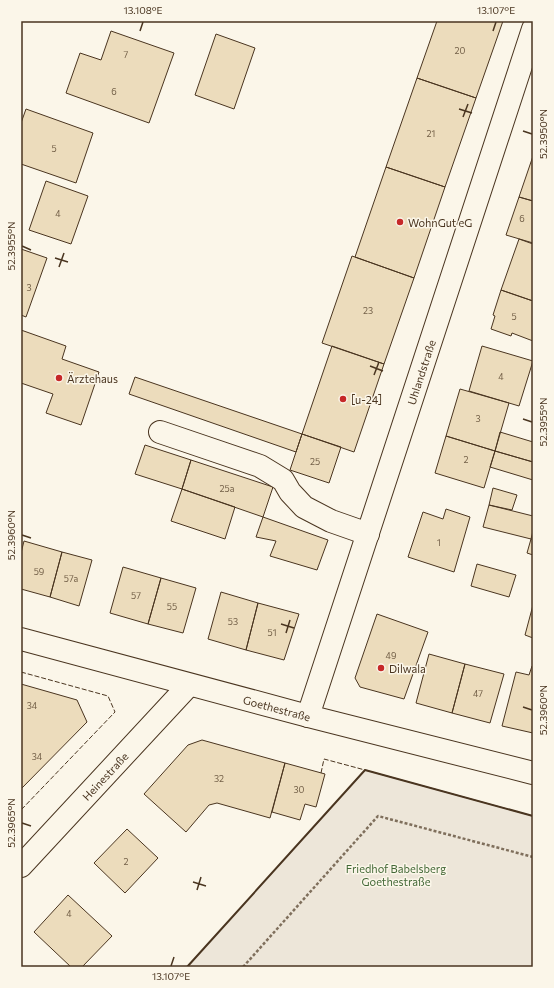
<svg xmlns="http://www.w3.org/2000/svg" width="554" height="988" viewBox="0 0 554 988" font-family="Commissioner,sans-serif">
<rect width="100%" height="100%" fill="#fbf6e9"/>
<path fill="#ede6d9" stroke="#887966" d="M365 770 533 816V967H187Z"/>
<path fill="#ecdcbc" stroke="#4a3520" d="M437 21H503L476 98 417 78Z
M111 31 174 53 149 123 66 93 80 53 101 60Z
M216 34 255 48 234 109 195 95Z
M417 78 476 98 445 187 386 167Z
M26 109 93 133 76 183 21 164V123Z
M533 156V201L519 197Z
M386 167 445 187 414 278 355 257Z
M46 181 88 196 71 244 29 230Z
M519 197 533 201V243L506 235Z
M519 239 533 244V301L501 290Z
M21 249 47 258 26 317 21 315Z
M352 256 414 278 384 364 322 343Z
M501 290 533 301V341L512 333 511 336 491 329 495 316 493 315Z
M21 330 66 346 62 359 99 372 81 425 46 413 53 394 21 383Z
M332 346 384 364 354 452 302 434Z
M482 346 533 361 519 406 469 391Z
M135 377 302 434 296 452 129 394Z
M460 389 509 403 495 451 446 436Z
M500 432 533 442V462L495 451Z
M302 434 341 447 329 483 290 470Z
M446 436 495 451 484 488 435 473Z
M145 445 191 460 182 489 135 474Z
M495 451 533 462V480L490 467Z
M191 460 273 487 263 517 182 489Z
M493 488 517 495 512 510 489 505Z
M182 489 235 507 225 539 171 521Z
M489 505 533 516V531L531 539 483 527Z
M446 509 470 517 454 572 408 557 423 512 443 519Z
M263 517 328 540 317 570 270 556 276 541 256 537Z
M531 539 533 540V555L527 553Z
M24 541 62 552 50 597 21 589V553Z
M62 552 92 560 79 606 50 597Z
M477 564 516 575 509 597 471 586Z
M123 567 161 578 148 624 110 613Z
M161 578 196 588 183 633 148 624Z
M221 592 258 603 246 650 208 639Z
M258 603 299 614 284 660 246 650Z
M533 605V638L525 635Z
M377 614 428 632 404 699 360 687 355 678Z
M429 654 465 664 452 713 416 703Z
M465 664 504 674 490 723 452 713Z
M532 666H533V733L502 726 516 672 529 675Z
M21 684 77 700 87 722 21 789Z
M202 740 285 763 270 818 217 803 209 805 186 832 144 794 188 745Z
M285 763 325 774 316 807 305 804 300 820 272 812Z
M127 829 158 858 125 893 94 863Z
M68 895 112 936 82 967H71L34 932Z"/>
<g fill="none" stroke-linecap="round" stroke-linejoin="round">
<defs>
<g id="minor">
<path d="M160 432 260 466 283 480 290 492 304 507 331 521 368 534"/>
<path id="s1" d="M21 639 308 716 533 773"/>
<path id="s2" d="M308 716 533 29"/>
<path id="s3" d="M21 866 189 685"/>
</g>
</defs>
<use href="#minor" stroke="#4a3520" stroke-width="24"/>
<path stroke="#7f6f5c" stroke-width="2.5" stroke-dasharray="3 2" stroke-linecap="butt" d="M243 967 378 816 533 857"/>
<use href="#minor" stroke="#fbf6e9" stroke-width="22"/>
<path stroke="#4a3520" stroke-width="1" stroke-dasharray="5 2" stroke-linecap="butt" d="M21 672 108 696 115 712 21 810
M321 773 324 759 365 770"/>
<path stroke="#4a3520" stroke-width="2" d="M187 967 365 770 533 816"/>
</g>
<path fill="none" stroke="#4a3520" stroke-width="1.5" d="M140 31 143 22M493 31 496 22M459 109 472 113M463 117 468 104M523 131 532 134M22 246 31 250M55 258 68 262M59 267 64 253M370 366 383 371M374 375 379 362M523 419 532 422M22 535 31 538M281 624 294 628M286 633 290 620M523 707 532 710M22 823 31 826M193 882 206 886M197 890 201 877M171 966 174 957"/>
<g fill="#c62828" stroke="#fbf6e9" stroke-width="1.5">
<circle cx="400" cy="222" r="4"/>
<circle cx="59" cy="378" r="4"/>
<circle cx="343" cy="399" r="4"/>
<circle cx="381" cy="668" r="4"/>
</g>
<g text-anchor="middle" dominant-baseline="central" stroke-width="3" stroke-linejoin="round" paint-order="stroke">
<g font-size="9" fill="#725f47">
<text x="460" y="50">20</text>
<text x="126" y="54">7</text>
<text x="114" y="91">6</text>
<text x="431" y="133">21</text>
<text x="54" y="148">5</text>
<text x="58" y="213">4</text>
<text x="522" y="218">6</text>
<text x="29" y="287">3</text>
<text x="368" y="310">23</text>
<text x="514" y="316">5</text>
<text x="501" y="376">4</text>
<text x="478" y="418">3</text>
<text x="466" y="459">2</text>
<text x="315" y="461">25</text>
<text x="227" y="488">25a</text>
<text x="439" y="542">1</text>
<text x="39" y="571">59</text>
<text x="71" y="578">57a</text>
<text x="136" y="595">57</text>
<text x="172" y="606">55</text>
<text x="233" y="621">53</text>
<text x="272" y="632">51</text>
<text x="391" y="655">49</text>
<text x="478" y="693">47</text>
<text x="32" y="705">34</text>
<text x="37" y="756">34</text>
<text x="219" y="778">32</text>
<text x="299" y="789">30</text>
<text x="126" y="861">2</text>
<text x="69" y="913">4</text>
</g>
<g font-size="11" fill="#4a3520" stroke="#fbf6e9" text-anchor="start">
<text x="408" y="222">WohnGut eG</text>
<text x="67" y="378">Ärztehaus</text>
<text x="351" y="399">[u-24]</text>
<text x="389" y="668">Dilwala</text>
</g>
<g font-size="11" fill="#4a3520" stroke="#fbf6e9">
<text stroke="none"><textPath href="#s2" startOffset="362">Uhlandstraße</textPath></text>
<text stroke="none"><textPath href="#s1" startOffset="265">Goethestraße</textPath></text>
<text stroke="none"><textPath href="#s3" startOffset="123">Heinestraße</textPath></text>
</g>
<g font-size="11" fill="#436837" stroke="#fbf6e9">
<text x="396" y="868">Friedhof Babelsberg<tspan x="396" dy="13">Goethestraße</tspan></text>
</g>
</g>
<rect width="554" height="988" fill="none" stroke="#fbf6e9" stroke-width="44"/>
<rect x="22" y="22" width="510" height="944" fill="none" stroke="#4a3520" stroke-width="1.5"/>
<g font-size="10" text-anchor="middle" fill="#4a3520">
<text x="143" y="14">13.108°E</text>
<text x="496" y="14">13.107°E</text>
<text transform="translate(543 134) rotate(-90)" y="4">52.3950°N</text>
<text transform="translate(11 246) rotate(-90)" y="4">52.3955°N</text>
<text transform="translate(543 422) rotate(-90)" y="4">52.3955°N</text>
<text transform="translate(11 535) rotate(-90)" y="4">52.3960°N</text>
<text transform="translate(543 710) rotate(-90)" y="4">52.3960°N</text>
<text transform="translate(11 823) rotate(-90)" y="4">52.3965°N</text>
<text x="171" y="980">13.107°E</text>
</g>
</svg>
